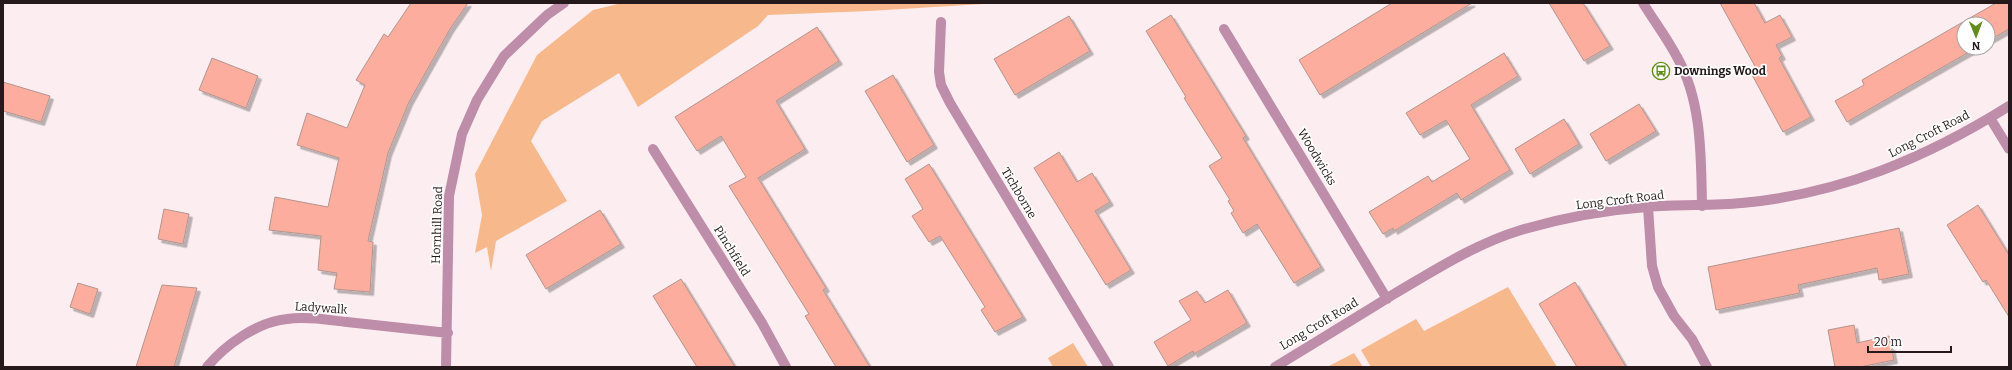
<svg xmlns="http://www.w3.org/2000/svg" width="2012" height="370" viewBox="0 0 2012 370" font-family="Bitter,serif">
<defs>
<filter id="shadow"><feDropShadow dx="3.5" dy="3.5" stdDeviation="0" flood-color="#0004"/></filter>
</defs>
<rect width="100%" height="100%" fill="#fceef0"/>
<path fill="#f7b88b" d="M622 3H1000L869 11 768 15 758 26 638 107 619 73 542 121 531 141 567 201 496 241 491 271 487 247 475 253 482 215 475 174 537 55 593 10Z
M1508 287 1557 367H1371L1361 350 1416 319 1424 331Z
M1073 343 1088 367H1053L1048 358Z
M1354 353 1363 367H1327Z"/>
<path fill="#fcad9d" stroke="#b3948e" filter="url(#shadow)" d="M411 3H468L450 29 409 102 388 153 368 241 373 242 370 292 334 289 337 273 318 270 321 236 269 230 275 197 328 207 339 158 297 145 307 113 347 128 365 85 356 80 384 34 388 37Z
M1392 3H1472L1320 95 1299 60Z
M1549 3H1583L1610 46 1584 61Z
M1720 3H1754L1765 23 1780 15 1792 37 1776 45 1782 56 1779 58 1811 117 1783 132 1751 73 1757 70Z
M1996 3H2009V29L1988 41V24H1964V48H1976L1847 122 1835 101 1864 85 1862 80Z
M1171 15 1246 136 1243 138 1321 267 1294 283 1257 224 1243 233 1231 213 1234 211 1228 201 1230 200 1209 166 1222 158 1184 98 1186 97 1146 31Z
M1069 16 1090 51 1015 95 994 59Z
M817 27 839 61 776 101 805 149 758 178 826 288 823 290 870 367H836L805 316 809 314 729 186 746 177 721 136 697 151 675 117Z
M1504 53 1518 76 1471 105 1510 170 1461 200 1457 193 1394 231 1393 228 1383 234 1369 212 1428 176 1432 182 1470 159 1446 120 1420 135 1406 113Z
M212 58 258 76 246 108 199 90Z
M893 75 934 145 907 162 865 91Z
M3 82 50 96 41 122 3 111Z
M1639 104 1656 131 1606 161 1590 134Z
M1564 119 1579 144 1530 174 1515 149Z
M1059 152 1077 182 1092 173 1110 202 1095 211 1131 270 1106 285 1034 168Z
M929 164 1023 317 995 332 981 310 985 307 940 236 929 242 912 216 923 209 905 179Z
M1978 205 2009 255V317L1986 280 1983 282 1947 225Z
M164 209 189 214 183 244 158 239Z
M600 210 621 244 546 289 526 255Z
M1899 228 1909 274 1879 280 1877 268 1798 285 1800 293 1716 310 1708 267Z
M681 279 702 313 735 367H697L653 296Z
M1575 282 1626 367H1577L1539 304Z
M78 283 98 289 90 314 70 307Z
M162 285 197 288 174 367H136Z
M1228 290 1247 323 1194 354 1193 351 1168 366 1154 342 1191 320 1179 301 1197 291 1205 303Z
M1854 325 1857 343 1889 336 1894 360 1860 367H1835L1828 330Z"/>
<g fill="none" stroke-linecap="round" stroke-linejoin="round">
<path stroke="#be8da9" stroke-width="10" d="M1643 3C1654 21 1667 38 1677 57 1702 101 1701 156 1702 206
M941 22 939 72 941 85 950 103 1109 367
M1224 29 1387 299
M1990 118 2009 149
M653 149 762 323 786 367
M1648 207 1652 266 1658 287 1674 316 1692 339 1707 367
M207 367C225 345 257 322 287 319 307 316 328 320 347 322 381 326 414 329 448 333
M446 367 449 196 462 134 477 100 504 56 547 15 564 3
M1275 367C1314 343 1354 319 1394 294 1435 270 1475 244 1521 230 1562 218 1605 210 1647 207 1678 204 1710 206 1742 203 1840 194 1926 158 2009 106"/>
</g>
<defs>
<symbol id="bus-ring" viewBox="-11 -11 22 22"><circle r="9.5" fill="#fff" stroke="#618c1a" stroke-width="1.5"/><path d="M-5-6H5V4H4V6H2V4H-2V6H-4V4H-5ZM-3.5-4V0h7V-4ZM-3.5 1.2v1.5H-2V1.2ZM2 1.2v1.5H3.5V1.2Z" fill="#618c1a"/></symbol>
</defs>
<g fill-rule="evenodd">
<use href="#bus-ring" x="1651" y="61" width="20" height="20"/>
</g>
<g text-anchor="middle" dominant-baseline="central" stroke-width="3.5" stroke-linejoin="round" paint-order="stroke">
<g font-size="12" font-weight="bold" fill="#25191b" stroke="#fff" text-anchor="start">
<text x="1674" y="71">Downings Wood</text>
</g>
<g font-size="12" fill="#25191b" stroke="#fff">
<text transform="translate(1929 134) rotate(-27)">Long Croft Road</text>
<text transform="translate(1317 157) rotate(59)">Woodwicks</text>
<text transform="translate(1019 193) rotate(59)">Tichborne</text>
<text transform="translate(1620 200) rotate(-7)">Long Croft Road</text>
<text transform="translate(437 225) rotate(-88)">Hornhill Road</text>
<text transform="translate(732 251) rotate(58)">Pinchfield</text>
<text transform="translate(321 308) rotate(4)">Ladywalk</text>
<text transform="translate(1319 324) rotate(-31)">Long Croft Road</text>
</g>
</g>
<rect width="2012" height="370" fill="none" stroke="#25191b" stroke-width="8"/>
<g transform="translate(1976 36) rotate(179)"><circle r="19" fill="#ffffff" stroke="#a8a3a4"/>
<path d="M0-3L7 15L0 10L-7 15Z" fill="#618c1a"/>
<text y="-6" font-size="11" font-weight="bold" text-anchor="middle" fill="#25191b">N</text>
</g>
<path d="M1868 346v6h83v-6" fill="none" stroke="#25191b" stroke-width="2"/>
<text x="1874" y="346" font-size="12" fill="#25191b" stroke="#ffffff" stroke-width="3" paint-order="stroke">20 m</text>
</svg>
